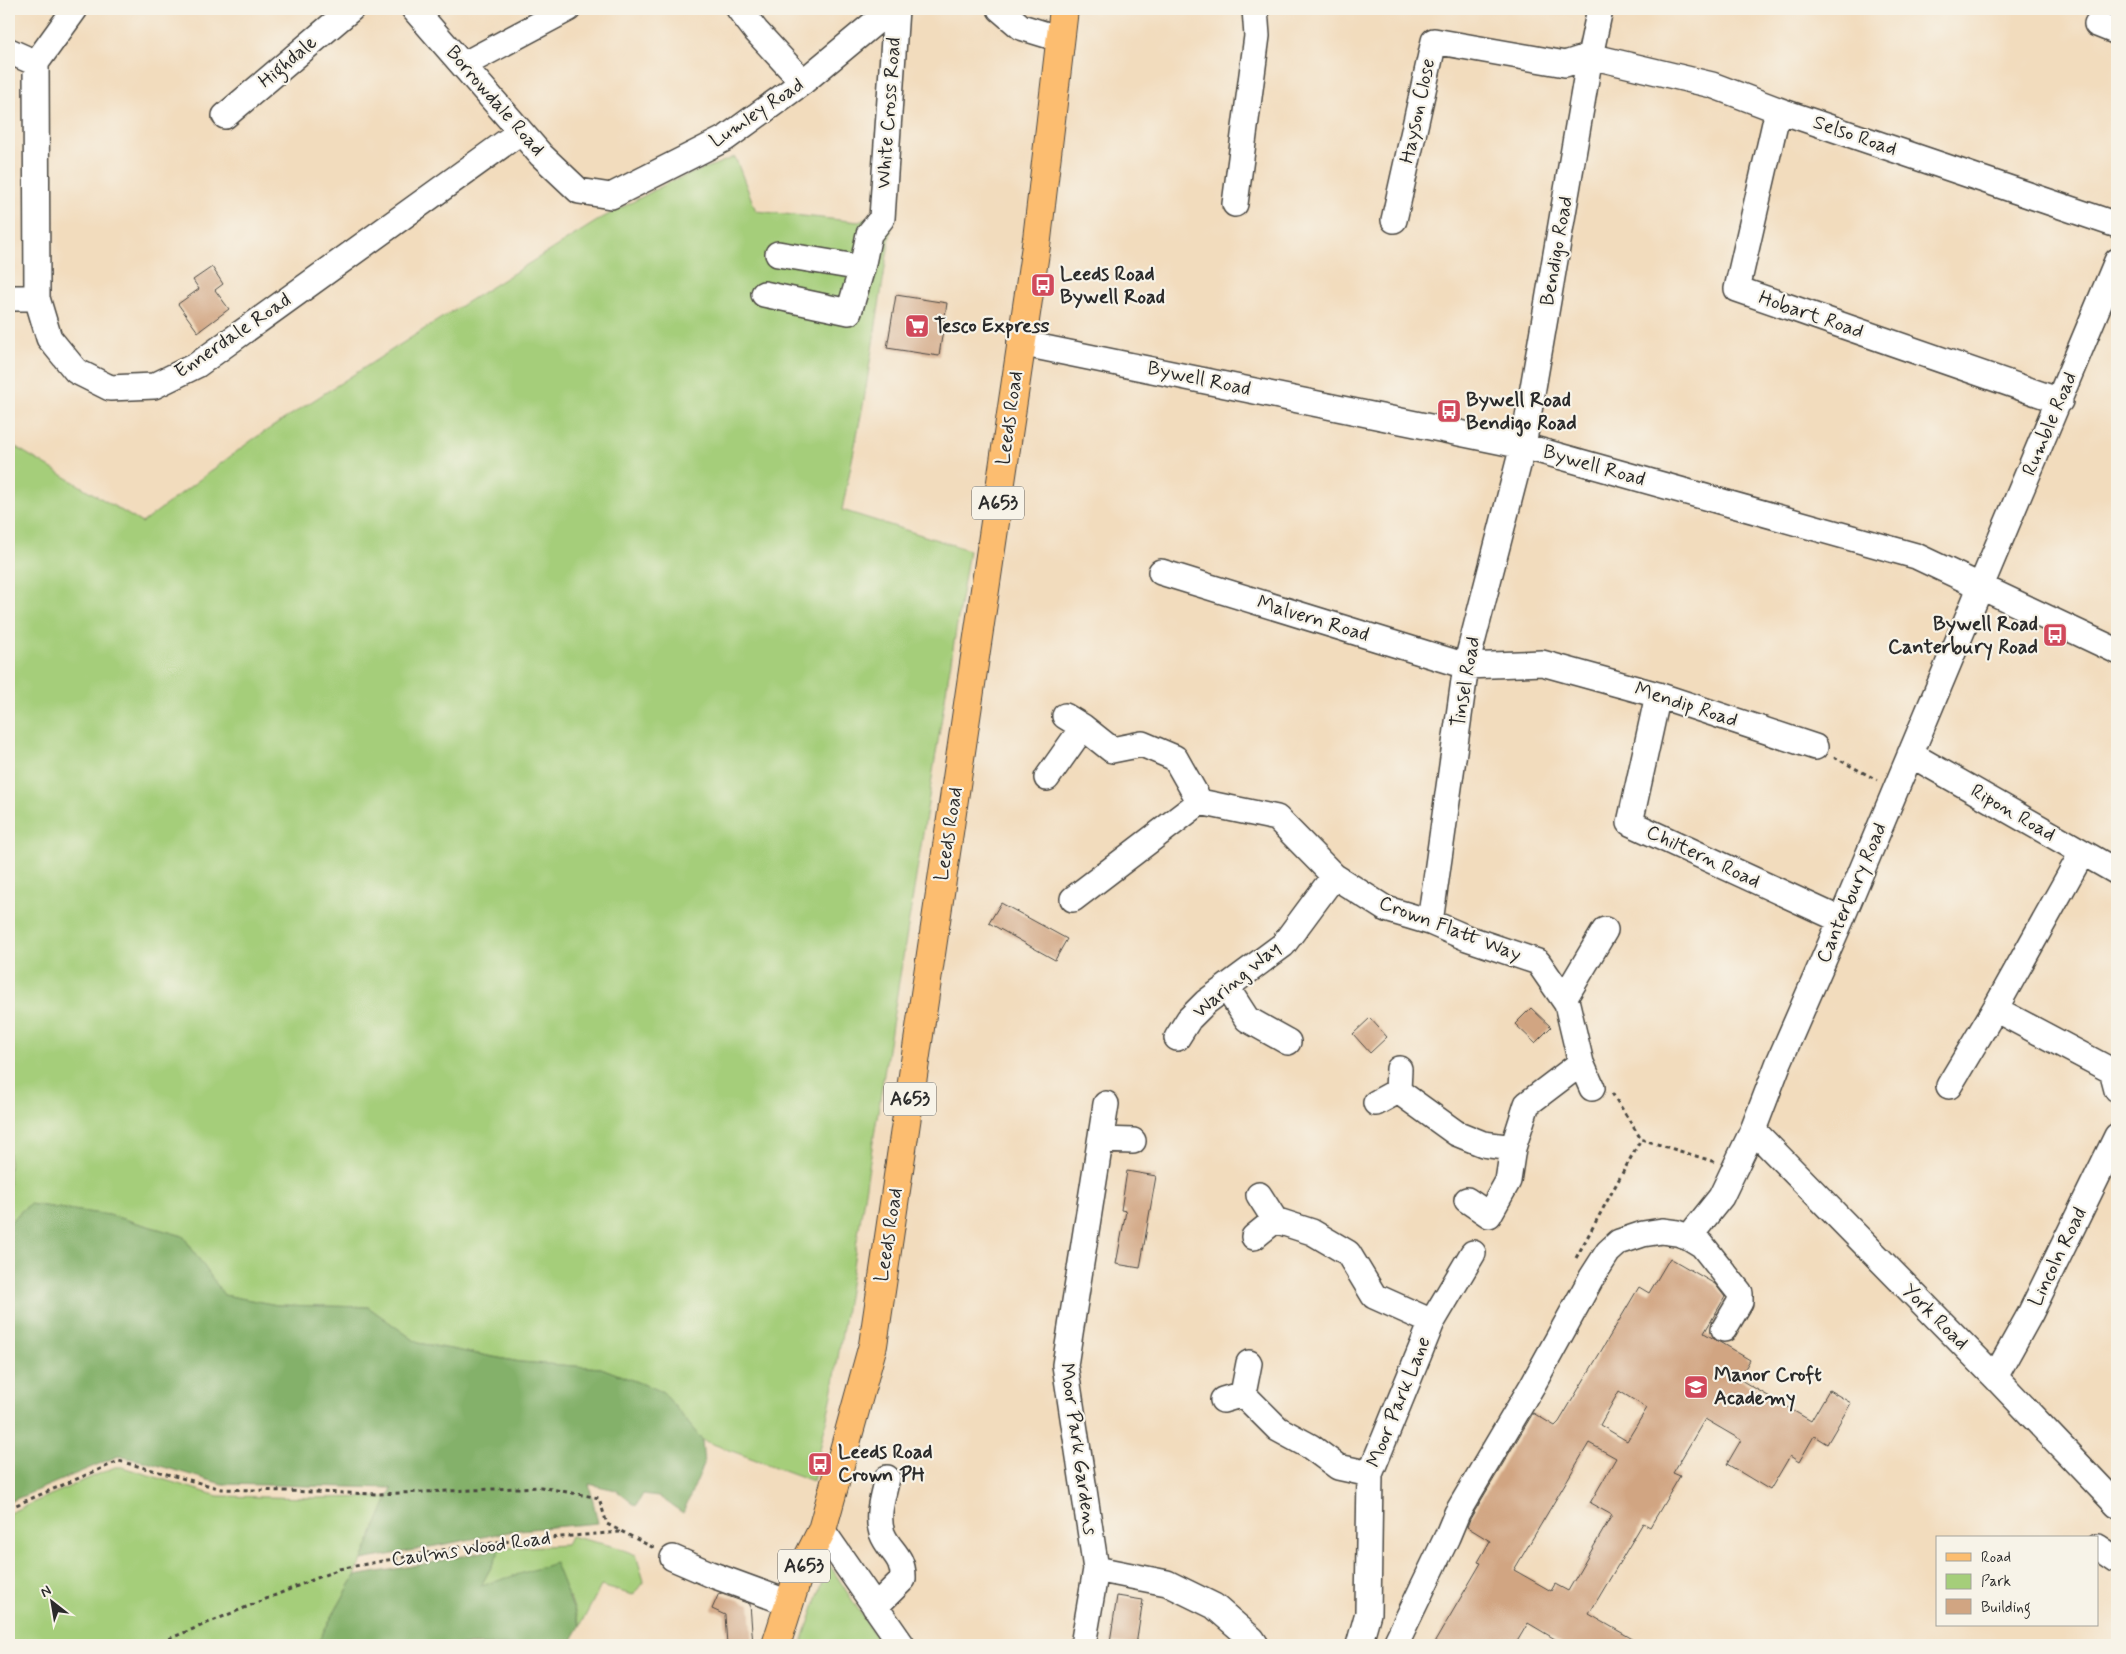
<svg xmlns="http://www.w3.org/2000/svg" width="2126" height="1654" viewBox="0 0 2126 1654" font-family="Mynerve,sans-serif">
<rect width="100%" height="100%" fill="#f7f3e8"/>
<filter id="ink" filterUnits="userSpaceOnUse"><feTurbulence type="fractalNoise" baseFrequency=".02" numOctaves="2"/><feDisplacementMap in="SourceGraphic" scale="10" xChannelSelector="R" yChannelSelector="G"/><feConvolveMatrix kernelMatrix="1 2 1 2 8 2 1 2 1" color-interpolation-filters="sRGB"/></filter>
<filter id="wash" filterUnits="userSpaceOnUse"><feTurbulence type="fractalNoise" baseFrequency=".0096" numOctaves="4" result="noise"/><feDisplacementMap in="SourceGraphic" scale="20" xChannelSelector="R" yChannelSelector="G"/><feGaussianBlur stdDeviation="1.12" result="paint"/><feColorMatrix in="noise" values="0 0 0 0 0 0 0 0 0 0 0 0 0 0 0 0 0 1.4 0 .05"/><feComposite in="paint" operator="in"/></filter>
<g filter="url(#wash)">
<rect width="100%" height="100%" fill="#f2dcbd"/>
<path fill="#a5ce7a" stroke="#687c52" d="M735 157 756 211 859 222 895 205 864 400 842 510 969 550 832 1395 813 1481 702 1440 663 1392 601 1368 520 1362 418 1343 368 1307 277 1305 223 1295 183 1236 109 1215 29 1204 9 1223V443L142 523 252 440 443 317 602 218 670 182Z
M115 1467H122L218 1496 314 1498 389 1497 355 1576 316 1645H9V1513Z
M570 1536 616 1547 636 1555 644 1581 633 1595 601 1586 580 1626 570 1597 481 1586 501 1548 566 1545Z
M829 1564 881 1645H801Z"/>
<path fill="#84b16a" stroke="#586e4a" d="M29 1204 109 1215 183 1236 224 1295 277 1305 368 1307 418 1343 520 1362 601 1368 663 1392 702 1440 704 1464 683 1513 658 1496 643 1494 636 1506 616 1490 589 1484 598 1523 519 1530 362 1560 392 1488 222 1484 143 1461 118 1456 9 1502V1223Z
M501 1548 481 1586 555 1563 580 1626 569 1645H316L355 1576 424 1564Z"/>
<g id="blocks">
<path fill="#d1a582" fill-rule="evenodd" d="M212 267 223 284 215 290 229 309 198 332 178 304 199 289 193 280Z
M896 295 947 303 939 356 887 348Z
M1001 903 1067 939 1055 960 989 923Z
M1531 1008 1551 1027 1535 1043 1515 1024Z
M1370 1018 1387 1037 1370 1053 1353 1034Z
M1127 1171 1156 1176 1140 1268 1116 1264 1126 1211 1121 1210Z
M1670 1258 1715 1284 1725 1297 1704 1333 1750 1360 1739 1379 1811 1421 1829 1390 1851 1403 1827 1444 1814 1436 1799 1462 1790 1456 1770 1490 1727 1464 1741 1440 1705 1419 1673 1473 1680 1476 1650 1527 1643 1523 1589 1614 1643 1645H1565L1528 1623 1515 1645H1433L1481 1563 1478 1562 1490 1541 1467 1527 1470 1519 1533 1413 1555 1426 1559 1422 1639 1287 1649 1293ZM1619 1391 1647 1408 1627 1441 1600 1425ZM1589 1443 1616 1458 1590 1503 1612 1515 1568 1591 1555 1584 1551 1591 1514 1570Z
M719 1593 750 1604 753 1645H727L725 1615 712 1609Z
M1117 1596 1143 1600 1136 1645 1110 1642Z"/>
</g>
</g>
<g filter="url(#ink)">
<use href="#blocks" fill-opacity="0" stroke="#494641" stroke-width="1"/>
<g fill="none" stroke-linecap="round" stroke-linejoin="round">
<defs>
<path id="minor" d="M75 9 36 63 37 298 49 338 76 371 110 388 154 386 197 365 520 132
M414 9 541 155 579 191 611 196 726 138 803 82 891 9
M739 9 756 31 803 82
M1000 9 1021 27 1060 39
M2097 24 2117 32
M9 51 36 63
M1590 56 1712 85 1778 110 2117 225
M463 65 568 9
M1778 110 1737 289 2060 401
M225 116 351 9
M1235 204 1257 36 1255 9
M1394 220 1434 41 1565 64 1590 56
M778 254 862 268 869 234 882 218 896 9
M764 294 849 312 862 268
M9 298H37
M1020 343 1523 446 1916 556 2117 651
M1161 572 1466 666 1542 663 1658 695 1815 747
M1658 695 1630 823 1841 920
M1065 716 1083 727 1112 750 1142 744 1175 758 1200 802 1277 818 1334 876 1386 909 1430 922 1467 938 1538 962 1567 1004 1581 1063 1592 1088
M1910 754 2117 872
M1047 778 1083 727
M1073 899 1200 802
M1430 922 1466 666 1523 446 1590 56 1600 9
M1227 988 1247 1019 1288 1042
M1564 999 1605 930
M1995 1009 2112 1071 2117 1090
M1177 1038 1189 1019 1206 1002 1283 945 1334 876
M1399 1069 1398 1091 1456 1133 1483 1144 1513 1148 1527 1104 1581 1063
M1949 1086 1995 1009 2082 853
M1376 1103 1398 1091
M1753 1130 1995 1377 2117 1505
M1101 1140 1133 1141
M1259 1195 1275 1220 1312 1232 1348 1253 1374 1296 1432 1322 1370 1474 1368 1613 1359 1645
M1467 1200 1489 1215 1508 1181 1513 1148
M1254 1237 1275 1220
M1689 1237 1721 1197 1753 1130 1779 1062 1841 920 2117 261
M1432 1322 1473 1253
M1995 1377 2030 1314 2117 1136
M1243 1394 1278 1429 1311 1447 1338 1467 1370 1474
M1223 1400 1243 1394 1249 1363
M822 1530 902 1645
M2098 1547 2117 1560
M673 1558 710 1574 789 1603
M1096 1569 1167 1583 1214 1606 1252 1639 1256 1645
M875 1607 903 1579C904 1555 889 1552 882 1533 876 1515 883 1496 887 1478
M1083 1645 1096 1569 1065 1365 1106 1104
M1395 1645 1447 1537 1457 1513 1532 1386 1592 1277 1608 1252 1619 1242 1643 1234 1662 1231 1677 1233 1689 1237 1702 1245 1740 1293V1302L1724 1329"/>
<path id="major" d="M776 1645 797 1579 822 1530 873 1345 1037 239 1064 9"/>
</defs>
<use href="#minor" stroke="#494641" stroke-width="28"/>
<use href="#major" stroke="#494641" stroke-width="30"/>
<path stroke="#494641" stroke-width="3" stroke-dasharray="4 4" stroke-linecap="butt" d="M1834 757 1877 780
M1612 1093 1641 1139
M1576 1258 1641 1139 1715 1162
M9 1508 119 1461 222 1489 377 1494 541 1487 599 1498 607 1524 656 1549
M154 1645 339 1569 459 1547 501 1542 620 1532"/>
<use href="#minor" stroke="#fff" stroke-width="25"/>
<use href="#major" stroke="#fcbd6f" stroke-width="28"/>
</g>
</g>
<defs>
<symbol id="bus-square" viewBox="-11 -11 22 22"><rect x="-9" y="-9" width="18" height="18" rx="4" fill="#d1495b" stroke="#f7f3e8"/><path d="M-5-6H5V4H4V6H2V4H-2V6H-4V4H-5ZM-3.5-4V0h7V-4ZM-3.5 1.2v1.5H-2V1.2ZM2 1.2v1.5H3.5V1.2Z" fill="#fff"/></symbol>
<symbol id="supermarket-square" viewBox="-11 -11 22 22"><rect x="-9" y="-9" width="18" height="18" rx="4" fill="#d1495b" stroke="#f7f3e8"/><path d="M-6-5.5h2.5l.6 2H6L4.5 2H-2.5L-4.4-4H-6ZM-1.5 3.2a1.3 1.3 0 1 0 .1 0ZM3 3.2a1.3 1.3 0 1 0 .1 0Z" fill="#fff"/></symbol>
<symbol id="school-square" viewBox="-11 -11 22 22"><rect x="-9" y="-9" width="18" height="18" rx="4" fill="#d1495b" stroke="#f7f3e8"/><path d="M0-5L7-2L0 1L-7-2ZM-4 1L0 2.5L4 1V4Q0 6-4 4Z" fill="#fff"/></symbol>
</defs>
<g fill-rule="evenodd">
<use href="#bus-square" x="1029" y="271" width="28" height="28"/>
<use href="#supermarket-square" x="903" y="312" width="28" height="28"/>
<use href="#bus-square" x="1435" y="397" width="28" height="28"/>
<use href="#bus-square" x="2041" y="621" width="28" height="28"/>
<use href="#school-square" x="1682" y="1373" width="28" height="28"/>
<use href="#bus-square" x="806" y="1450" width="28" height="28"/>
</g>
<g text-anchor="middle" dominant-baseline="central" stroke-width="4.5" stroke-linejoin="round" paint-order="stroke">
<g fill="#f7f3e8" stroke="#686764" stroke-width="1">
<rect x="972" y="486.5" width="52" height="33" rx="4"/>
<rect x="884" y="1082.5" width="52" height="33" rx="4"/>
<rect x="778" y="1549.5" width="52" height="33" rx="4"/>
</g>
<g font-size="19" font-weight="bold" fill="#2b2b2b">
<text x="998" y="503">A653</text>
<text x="910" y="1099">A653</text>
<text x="804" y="1566">A653</text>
</g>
<g font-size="20" fill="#2b2b2b" stroke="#f7f3e8">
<text transform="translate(288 62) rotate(-40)">Highdale</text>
<text transform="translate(495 101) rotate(49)">Borrowdale Road</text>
<text transform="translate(1418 111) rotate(-78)">Hayson Close</text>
<text transform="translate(757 113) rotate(-34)">Lumley Road</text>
<text transform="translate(889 113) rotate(-86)">White Cross Road</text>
<text transform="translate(1855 136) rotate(19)">Selso Road</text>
<text transform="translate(1557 251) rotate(-80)">Bendigo Road</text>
<text transform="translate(1811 315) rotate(19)">Hobart Road</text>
<text transform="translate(233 336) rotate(-34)">Ennerdale Road</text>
<text transform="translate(1199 379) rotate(12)">Bywell Road</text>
<text transform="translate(1010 418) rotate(-82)">Leeds Road</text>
<text transform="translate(2050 424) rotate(-67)">Rumble Road</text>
<text transform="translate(1594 466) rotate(16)">Bywell Road</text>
<text transform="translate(1313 619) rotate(17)">Malvern Road</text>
<text transform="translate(1466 682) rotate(-80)">Tinsel Road</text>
<text transform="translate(1686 705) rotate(18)">Mendip Road</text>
<text transform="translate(2013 813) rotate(30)">Ripon Road</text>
<text transform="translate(949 834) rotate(-81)">Leeds Road</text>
<text transform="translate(1703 857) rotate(25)">Chiltern Road</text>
<text transform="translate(1852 893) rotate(-67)">Canterbury Road</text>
<text transform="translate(1450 929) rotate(21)">Crown Flatt Way</text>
<text transform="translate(1237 980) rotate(-40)">Waring Way</text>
<text transform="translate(889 1235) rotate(-81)">Leeds Road</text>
<text transform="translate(2058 1257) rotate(-64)">Lincoln Road</text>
<text transform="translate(1935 1317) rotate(45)">York Road</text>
<text transform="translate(1399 1402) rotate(-68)">Moor Park Lane</text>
<text transform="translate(1078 1449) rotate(82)">Moor Park Gardens</text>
<text transform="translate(471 1549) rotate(-8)">Caulms Wood Road</text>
</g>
<g font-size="20" font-weight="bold" fill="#2b2b2b" stroke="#f7f3e8" text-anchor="start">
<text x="1060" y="274">Leeds Road<tspan x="1060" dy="23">Bywell Road</tspan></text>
<text x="934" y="326">Tesco Express</text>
<text x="1466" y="400">Bywell Road<tspan x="1466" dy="23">Bendigo Road</tspan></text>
<text x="2038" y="624" text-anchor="end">Bywell Road<tspan x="2038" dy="23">Canterbury Road</tspan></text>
<text x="1714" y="1375">Manor Croft<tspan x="1714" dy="23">Academy</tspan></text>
<text x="838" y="1452">Leeds Road<tspan x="838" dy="23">Crown PH</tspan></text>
</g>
</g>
<rect width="2126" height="1654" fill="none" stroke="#f7f3e8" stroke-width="30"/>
<rect x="1936" y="1536" width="162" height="90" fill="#f7f3e8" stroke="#a5a39c"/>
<rect x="1946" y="1553" width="25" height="8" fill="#fcbd6f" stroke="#a5a39c"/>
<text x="1981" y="1562" font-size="15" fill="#2b2b2b">Road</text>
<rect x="1946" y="1574" width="25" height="15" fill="#a5ce7a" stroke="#a5a39c"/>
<text x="1981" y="1586" font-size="15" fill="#2b2b2b">Park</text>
<rect x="1946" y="1599" width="25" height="15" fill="#d1a582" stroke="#a5a39c"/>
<text x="1981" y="1612" font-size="15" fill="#2b2b2b">Building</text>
<g transform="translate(52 1602) rotate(329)" stroke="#f7f3e8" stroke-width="4" paint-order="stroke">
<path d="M0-4L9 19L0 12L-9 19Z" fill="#2b2b2b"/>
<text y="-8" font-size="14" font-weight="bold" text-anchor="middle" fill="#2b2b2b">N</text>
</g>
</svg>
